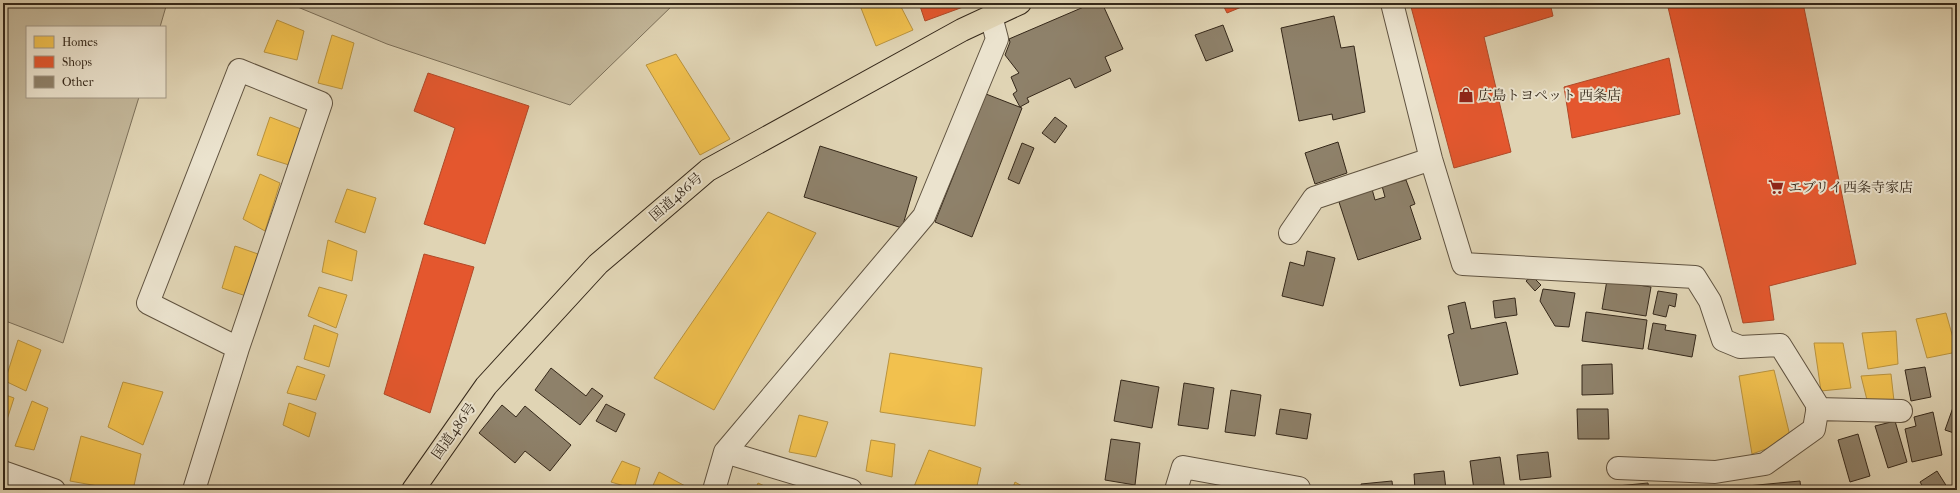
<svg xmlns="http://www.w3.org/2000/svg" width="1960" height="493" viewBox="0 0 1960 493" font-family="'IM FELL French Canon','Noto Serif JP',serif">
<rect width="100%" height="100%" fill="#e0d4b4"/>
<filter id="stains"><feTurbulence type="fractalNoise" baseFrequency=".005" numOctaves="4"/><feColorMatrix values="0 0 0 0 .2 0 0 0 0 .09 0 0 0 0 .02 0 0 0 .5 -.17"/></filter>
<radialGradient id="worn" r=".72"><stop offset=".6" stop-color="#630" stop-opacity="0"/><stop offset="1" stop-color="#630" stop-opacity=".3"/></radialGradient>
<path fill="#c3b79a" stroke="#7c705a" d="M3 3H167L160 27H27V97H139L63 343 3 320Z
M288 3H675L570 105 387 44Z"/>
<path fill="#f2c14e" stroke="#b9933e" d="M859 3H899L913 30 876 46Z
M277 20 304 31 297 60 264 52Z
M332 35 354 43 342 89 318 83Z
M676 54 730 139 700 155 646 65Z
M270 117 301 129 289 165 257 155Z
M260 174 280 183 265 231 243 219Z
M347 189 376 198 365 233 335 222Z
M768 212 816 233 714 410 654 378Z
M328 240 357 251 352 281 322 272Z
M235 246 258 254 246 296 222 288Z
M319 287 347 295 336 328 308 316Z
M1946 313 1957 352 1927 358 1916 319Z
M314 325 338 334 329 367 304 359Z
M1896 331 1898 364 1868 369 1862 333Z
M18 340 41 350 26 391 5 381Z
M1814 343H1843L1851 388 1821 391Z
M890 353 982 368 975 426 880 412Z
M297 366 325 375 316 400 287 393Z
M1774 370 1791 440 1752 454 1739 376Z
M1891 374 1894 401 1868 404 1861 376Z
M123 382 163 392 143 445 108 427Z
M3 394 14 398 3 432Z
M32 401 48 408 34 450 15 446Z
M289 403 316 413 309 437 283 425Z
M799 415 828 422 816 457 789 452Z
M81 436 141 454 133 490H120L70 481Z
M871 440 895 444 892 477 866 471Z
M929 450 981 468 976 490 913 489Z
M622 461 640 468 634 489 611 482Z
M659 472 689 488V490H651Z
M1015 482 1029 490H1012Z
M758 483 773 490H755Z"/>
<path fill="#e4572e" stroke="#b04928" d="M919 3H974L925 21Z
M1222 3H1251L1227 13Z
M1410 3H1550L1553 16 1484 37 1511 152 1454 168Z
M1667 3H1803L1856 264 1769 286 1774 320 1743 323Z
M1669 58 1680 114 1572 138 1564 87Z
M428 73 529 106 485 244 424 224 455 128 414 111Z
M424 254 474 267 430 413 384 394Z"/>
<path fill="#8e816a" stroke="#35281a" d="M1093 3H1102L1123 49 1105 57 1111 71 1075 88 1070 78 1027 98 1029 102 1020 107 1013 94 1017 91 1011 77 1019 73 1005 55 1010 42 1009 39Z
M1334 16 1341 48 1354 46 1365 112 1333 120 1332 114 1299 121 1281 28Z
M1223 25 1233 51 1206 61 1195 35Z
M986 94 1022 108 972 237 935 222Z
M1055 117 1067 126 1055 143 1042 133Z
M1338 142 1347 173 1315 184 1305 153Z
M1022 143 1034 148 1019 184 1008 179Z
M820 146 917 177 902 228 804 197Z
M1406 180 1415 204 1410 206 1421 239 1358 260 1338 199 1372 189 1375 200 1385 197 1382 186Z
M1307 251 1335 258 1323 306 1282 296 1290 262 1304 266Z
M1532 276 1541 285 1535 291 1526 281Z
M1607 280 1651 287 1646 316 1602 309Z
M1543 289 1575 293 1569 327 1555 326 1540 301Z
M1658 291 1677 294 1675 307 1669 305 1666 317 1653 314Z
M1515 298 1517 315 1495 318 1493 301Z
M1465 302 1471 329 1506 322 1518 374 1460 386 1448 335 1454 333 1448 306Z
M1586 312 1647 320 1643 349 1582 341Z
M1653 323 1666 325 1665 330 1696 335 1692 357 1648 349Z
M1612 364 1613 394 1582 395V365Z
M1925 367 1931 397 1911 401 1905 370Z
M551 368 586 396 592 388 603 396 580 425 535 390Z
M1121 380 1159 387 1152 428 1114 421Z
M1184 383 1214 388 1208 429 1178 425Z
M1231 390 1261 395 1255 436 1225 432Z
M1956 399 1957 400V434L1945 430Z
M606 404 625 414 616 432 596 421Z
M502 405 516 417 525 406 571 445 550 471 525 451 515 463 479 433Z
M1280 409 1311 414 1307 439 1276 434Z
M1577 409H1608L1609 439H1578Z
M1933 412 1942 455 1912 462 1905 429 1916 426 1914 417Z
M1895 421 1907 462 1888 468 1875 426Z
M1858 434 1870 476 1850 482 1838 440Z
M1111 439 1140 443 1135 485 1105 480Z
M1548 452 1551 477 1520 480 1517 455Z
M1500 457 1505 490H1474L1470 461Z
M1444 471 1446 490H1415L1414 474Z
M1937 471 1949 490H1925L1920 482Z
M1392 481 1393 490H1362L1361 484Z
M1800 481 1801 490H1747V486Z
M1648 483 1649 490H1617V486Z
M1199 486 1216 490H1198Z
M1604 486V490H1573Z
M1701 486 1702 490H1671L1670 489Z
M1884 486 1887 490H1878Z"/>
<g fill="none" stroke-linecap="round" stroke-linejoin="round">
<defs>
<path id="street" d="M1392 3 1431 159 1463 264 1695 277 1710 301 1723 340 1740 347 1780 345 1818 406 1814 429 1765 464 1715 472 1618 468
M1290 233 1314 198 1431 159
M1817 409 1901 411
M725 452 851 490
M3 472 54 490
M194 490 238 348 321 103 239 70 148 303 238 348
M714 490 725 452 924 216 997 39 991 16
M1176 490 1183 467 1299 488 1298 490"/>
<path id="highway" d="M413 490 486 386 598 264 708 170 962 30 1020 3"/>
</defs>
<use href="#street" stroke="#605340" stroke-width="24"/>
<use href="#highway" stroke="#35281a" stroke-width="24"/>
<use href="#street" stroke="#ebe3ce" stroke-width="22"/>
<use href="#highway" stroke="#e0d4b4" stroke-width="22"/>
</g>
<defs>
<symbol id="shop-bare" viewBox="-9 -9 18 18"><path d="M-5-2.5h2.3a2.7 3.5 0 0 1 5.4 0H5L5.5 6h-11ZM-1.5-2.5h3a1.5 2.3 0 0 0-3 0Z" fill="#8f2418" stroke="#ebe3ce" stroke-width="2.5" paint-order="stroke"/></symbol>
<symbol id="supermarket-bare" viewBox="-9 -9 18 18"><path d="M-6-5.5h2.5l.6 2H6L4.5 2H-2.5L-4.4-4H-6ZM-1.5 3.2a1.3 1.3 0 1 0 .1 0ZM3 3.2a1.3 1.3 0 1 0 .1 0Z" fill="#8f2418" stroke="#ebe3ce" stroke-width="2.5" paint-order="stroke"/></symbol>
</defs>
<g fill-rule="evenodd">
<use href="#shop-bare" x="1455" y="84" width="22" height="22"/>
<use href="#supermarket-bare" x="1765" y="176" width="22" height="22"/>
</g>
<g text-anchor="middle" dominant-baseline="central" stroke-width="4" stroke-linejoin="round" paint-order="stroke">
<g font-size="14" fill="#35281a" stroke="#ebe3ce" text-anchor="start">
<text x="1478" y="95">広島トヨペット 西条店</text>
<text x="1788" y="187">エブリイ西条寺家店</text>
</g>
<g font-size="14" fill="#35281a" stroke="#ebe3ce">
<text transform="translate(676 197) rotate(-41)">国道486号</text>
<text transform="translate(454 431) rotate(-55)">国道486号</text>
</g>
</g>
<rect width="1960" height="493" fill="none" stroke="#e0d4b4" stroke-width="16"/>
<rect x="4" y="4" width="1952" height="485" fill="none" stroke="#35281a" stroke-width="2"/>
<rect x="8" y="8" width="1944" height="477" fill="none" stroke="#35281a"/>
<rect x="26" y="26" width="140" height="72" fill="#ebe3ce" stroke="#a29886"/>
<rect x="34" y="36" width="20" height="12" fill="#f2c14e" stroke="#a29886"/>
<text x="62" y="46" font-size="12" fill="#35281a">Homes</text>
<rect x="34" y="56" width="20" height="12" fill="#e4572e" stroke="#a29886"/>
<text x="62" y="66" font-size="12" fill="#35281a">Shops</text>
<rect x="34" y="76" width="20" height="12" fill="#8e816a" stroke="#a29886"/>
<text x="62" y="86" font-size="12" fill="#35281a">Other</text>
<rect width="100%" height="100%" filter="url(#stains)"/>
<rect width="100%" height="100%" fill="url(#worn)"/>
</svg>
